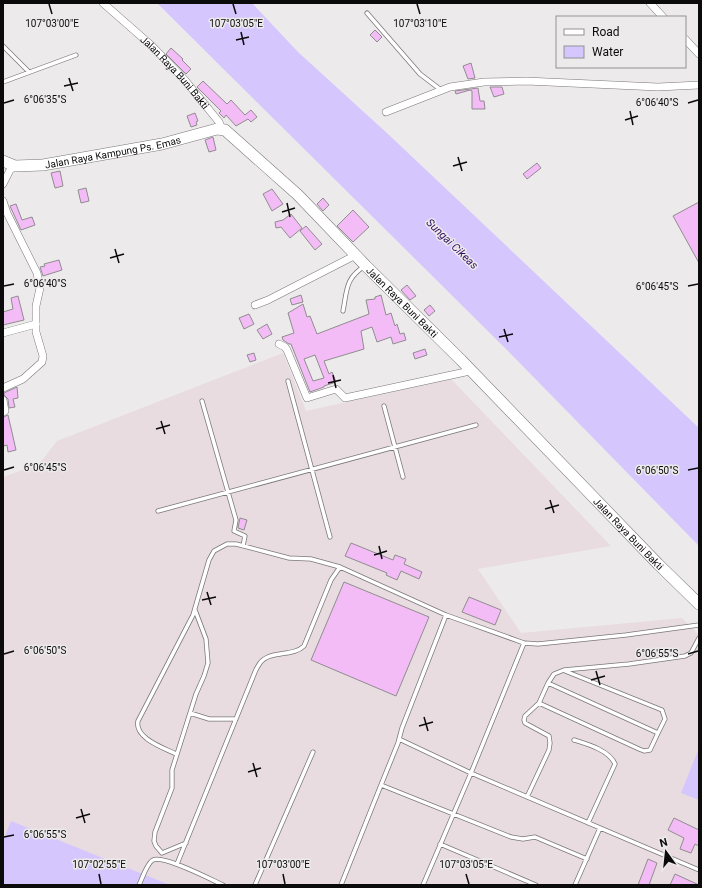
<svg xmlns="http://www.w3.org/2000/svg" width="702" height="888" viewBox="0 0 702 888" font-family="Roboto,sans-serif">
<rect width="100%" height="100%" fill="#edeaeb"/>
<path fill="#e8dce0" d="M283 353 306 411 451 379 611 546 478 569 521 633 682 618 699 635V885H3V477L39 464 57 441Z"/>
<path fill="#d5c6fe" d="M157 3H252L298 52 389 135 699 428V546L506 349Z
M699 748V800L681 793Z
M11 821 170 885H3V841Z"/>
<path fill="#f4bcf6" stroke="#8f8d8f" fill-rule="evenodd" d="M375 30 382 37 377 42 370 35Z
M171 48 183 59 182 60 191 69 186 74 166 54Z
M471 63 475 78 468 79 463 66Z
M203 81 227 104 231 100 245 115 251 110 257 117 251 122 248 119 236 126 226 115 224 118 219 113 221 111 197 87Z
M490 87H502L504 94 494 97Z
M478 88 480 101H484L485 109H472V91L470 90 456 94 455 91Z
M195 113 198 121 196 122 197 125 191 127 187 116Z
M213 137 216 150 209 152 205 140Z
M537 163 541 168 527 179 523 174Z
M60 171 63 186 55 188 51 173Z
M86 188 89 201 81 203 78 190Z
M272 189 283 204 272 211 263 194Z
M323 198 329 205 323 211 317 204Z
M699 202V263L673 216Z
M16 204 22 220 32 217 35 225 21 230 10 206Z
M353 210 369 227 353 242 337 226Z
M291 214 302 228 290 238 281 227 276 228 275 222 283 220Z
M306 226 322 244 315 250 300 231Z
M59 260 62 270 43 276 40 267 45 266 44 264Z
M407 285 416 296 410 300 401 290Z
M301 295 303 302 292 305 290 299Z
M381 295 386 315 391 313 395 326 397 324 400 334 404 333 406 340 393 344 391 337 377 342 372 327 361 331 364 349 324 361 329 374 332 372 336 382 324 386V387L310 392 291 344H289L283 340 282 337 294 333 288 313 303 304 307 317 310 316 317 334 369 314 366 300 375 299V297ZM315 355 324 378 313 381 304 359Z
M18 296 24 320 3 325V312L13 309 11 298Z
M430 305 435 311 429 316 424 310Z
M249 314 254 324 244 329 239 318Z
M267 324 272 334 263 339 257 330Z
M425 349 427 355 415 359 413 353Z
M254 353 256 360 250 362 247 355Z
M17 387 18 398 13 399 15 407 9 408 8 399 4 395V393Z
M8 415 16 450 8 452 7 445 4 446 3 442V417Z
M240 518 247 520 244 530 238 528Z
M351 543 393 560 395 555 406 559 404 564 422 572 419 579 401 571 397 580 386 575 387 573 345 556Z
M344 582 429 617 396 696 311 660Z
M469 597 501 610 495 625 462 612Z
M674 818 699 830V846L695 844 691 853 680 849 684 838 668 830Z
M648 859 657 863 649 885H638Z
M675 874 699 885H670Z"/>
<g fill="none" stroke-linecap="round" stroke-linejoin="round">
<defs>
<path id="lane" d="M367 13 420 74 441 90
M3 46 29 72
M3 82 76 55
M343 311C347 291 345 278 365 266
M288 381 330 537
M202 401 236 520 234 531 245 536 243 546
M384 406 403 477
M158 511 476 425
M548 683 658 733
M539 703 639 749 644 751 650 750 658 733 665 719 662 710 565 671
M190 713 209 719H236
M399 739 471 773 699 870
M574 740C587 744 609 750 615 764L588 823
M176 754C164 748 134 738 138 721L193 615 209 560 214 551 227 544H236L289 558 311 559 340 567
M381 785 511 837 523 839 535 837 587 859
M527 797 549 750 550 743 549 736 525 723 524 720 525 716 539 703 548 683 554 674 564 670 629 664 685 656 691 653 699 638
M186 843 162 853 156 846 154 841 155 832 172 788V770L196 694 204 676 208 663 206 639 195 610
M440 844 536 885
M177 864 255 672C256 669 258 666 260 663 270 650 293 657 304 646L331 580 340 567 446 615 524 643 538 644 626 635 699 625
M139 885C142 879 147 863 153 860 164 855 210 879 223 885
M255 885 313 752
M341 885 381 785 398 743 402 728 446 615
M423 885 471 773 524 643
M575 885 600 828"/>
<g id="street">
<path id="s1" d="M103 3 152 46 184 79 219 122 222 129"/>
<path d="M650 3 663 17"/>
<path d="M685 39 699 54"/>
<path d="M386 112 450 87 484 82 526 81 658 87 699 85"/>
<path d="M3 184 10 170 15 166"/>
<path d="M3 201 7 213 37 273 40 288 36 306V332L43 356 42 362 23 379 3 388"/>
<path d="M255 305 268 300 356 255"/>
<path d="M3 333 36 324"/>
<path d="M279 344 285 347 287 350 307 398 336 389 345 398 470 371"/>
<path d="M3 400 5 411 3 412"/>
</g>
<g id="primary">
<path id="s2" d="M3 161 15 166 43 165 162 144 217 129 225 130 298 195 366 266 461 360 658 564 699 604"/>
</g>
</defs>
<use href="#lane" stroke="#7a7778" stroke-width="5"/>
<use href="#street" stroke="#7a7778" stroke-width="8"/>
<use href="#primary" stroke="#7a7778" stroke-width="12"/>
<use href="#lane" stroke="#fff" stroke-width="3.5"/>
<use href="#street" stroke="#fff" stroke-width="7"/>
<use href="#primary" stroke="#fff" stroke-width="11"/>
</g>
<path fill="none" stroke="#0c0b0c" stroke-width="1.5" d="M49 4 52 14M233 4 236 14M417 4 420 14M241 32 244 45M236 40 249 37M69 78 73 91M64 86 78 83M4 103 14 100M688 103 698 100M630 111 633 125M625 120 638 116M458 157 462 171M453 166 467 162M287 203 290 217M282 212 295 208M115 249 119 263M110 258 124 254M4 286 14 284M688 286 698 284M504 329 508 342M499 337 513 334M333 375 336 388M328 383 341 380M161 421 165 434M156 429 170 425M4 470 14 467M688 470 698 468M550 500 554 513M545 509 559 505M379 546 382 559M374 555 387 551M207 592 211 605M202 600 216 597M4 654 14 651M688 654 698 651M596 671 600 685M591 680 605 676M424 717 428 731M419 726 433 722M253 763 257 777M248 772 261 768M81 809 85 823M76 818 90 814M4 837 14 835M99 874 101 884M283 874 285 884M466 874 469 884"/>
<g text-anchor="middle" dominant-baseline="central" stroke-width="3" stroke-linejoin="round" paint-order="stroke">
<g font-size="10" fill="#0c0b0c" stroke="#edeaeb">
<text stroke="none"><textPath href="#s1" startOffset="100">Jalan Raya Buni Bakti</textPath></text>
<text stroke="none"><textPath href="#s2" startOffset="112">Jalan Raya Kampung Ps. Emas</textPath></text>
<text stroke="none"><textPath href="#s2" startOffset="474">Jalan Raya Buni Bakti</textPath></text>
<text stroke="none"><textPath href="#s2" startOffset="798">Jalan Raya Buni Bakti</textPath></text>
</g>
<g font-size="11" font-style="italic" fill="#341161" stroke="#edeaeb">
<text transform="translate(452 244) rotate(44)">Sungai Cikeas</text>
</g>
</g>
<g font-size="10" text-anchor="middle" fill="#0c0b0c" stroke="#edeaeb" stroke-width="3" stroke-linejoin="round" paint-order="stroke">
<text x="52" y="27">107°03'00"E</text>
<text x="236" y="27">107°03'05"E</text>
<text x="420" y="27">107°03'10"E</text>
<text x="45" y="103">6°06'35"S</text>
<text x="657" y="106">6°06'40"S</text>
<text x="45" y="287">6°06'40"S</text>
<text x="657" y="290">6°06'45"S</text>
<text x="45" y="471">6°06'45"S</text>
<text x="657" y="474">6°06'50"S</text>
<text x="45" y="654">6°06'50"S</text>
<text x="657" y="657">6°06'55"S</text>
<text x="45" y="838">6°06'55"S</text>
<text x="99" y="868">107°02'55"E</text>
<text x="283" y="868">107°03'00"E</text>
<text x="466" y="868">107°03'05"E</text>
</g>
<rect width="702" height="888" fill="none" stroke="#0c0b0c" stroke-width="8"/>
<rect x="556" y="16" width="130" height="52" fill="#edeaeb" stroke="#939192"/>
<rect x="564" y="29" width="20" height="6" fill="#ffffff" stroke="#939192"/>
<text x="592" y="36" font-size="12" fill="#0c0b0c">Road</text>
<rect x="564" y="46" width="20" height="12" fill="#d5c6fe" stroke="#939192"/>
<text x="592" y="56" font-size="12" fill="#0c0b0c">Water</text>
<g transform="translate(666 852) rotate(345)" stroke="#edeaeb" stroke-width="3" paint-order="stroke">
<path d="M0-3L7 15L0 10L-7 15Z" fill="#0c0b0c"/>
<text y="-6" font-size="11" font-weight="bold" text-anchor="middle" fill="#0c0b0c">N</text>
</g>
</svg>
